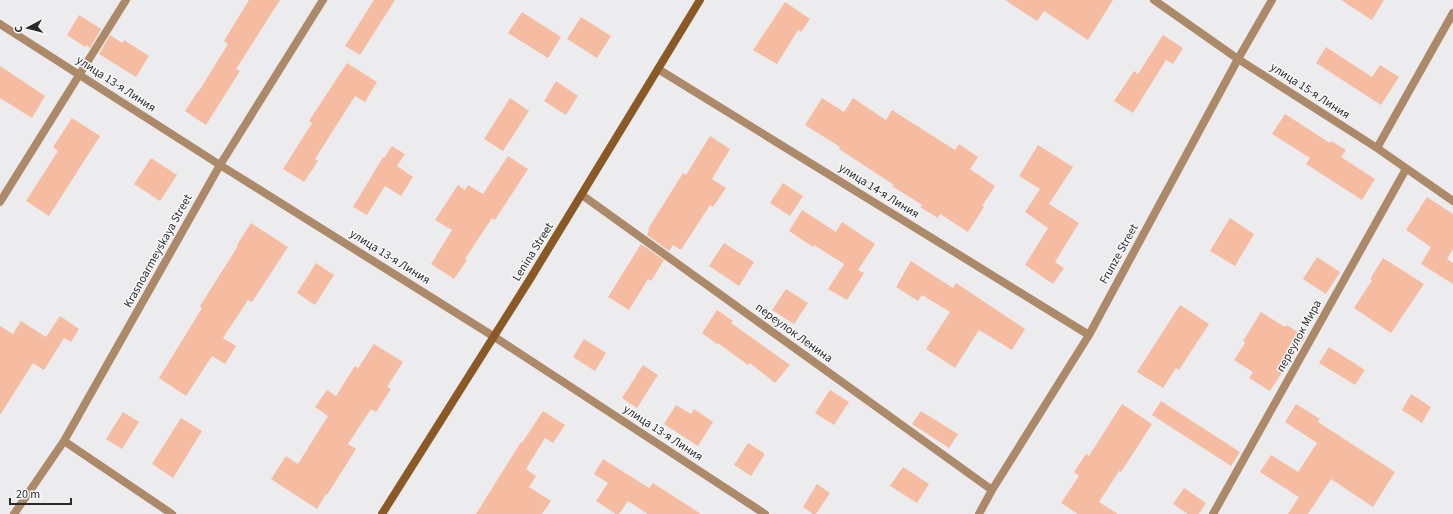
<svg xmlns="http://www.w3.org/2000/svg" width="1453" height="514" viewBox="0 0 1453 514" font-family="'Source Sans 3',sans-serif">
<rect width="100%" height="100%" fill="#ececee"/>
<path fill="#f6bca1" d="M249 0H280L236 69 240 71 206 125 185 111 198 91H199L228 44 224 41Z
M374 0H395L360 55 345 46Z
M1005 0H1113L1088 40 1044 11 1037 21Z
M1341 0H1384L1372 20Z
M785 2 810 19 801 32 798 30 777 64 753 50Z
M522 12 561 37 548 58 508 33Z
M79 15 101 29 90 48 86 45 85 47 67 35Z
M581 17 611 36 597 58 567 39Z
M110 35 122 43 124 40 149 56 136 77 99 54Z
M1163 35 1183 48 1173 64 1166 60 1133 113 1114 101 1134 71 1138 74Z
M1326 47 1372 77 1380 65 1399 77 1381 105 1316 63Z
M347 63 377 82 365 102 355 96 315 159 318 161 304 182 283 169 312 123 309 121Z
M0 66 45 96 32 118 0 98Z
M556 81 578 96 566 115 544 101Z
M510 98 529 111 503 151 484 139Z
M822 98 844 112 853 98 886 120 892 110 955 150 959 144 978 157 970 169 995 186 982 206 984 207 968 232 940 214 938 218 920 207 922 205 892 186 894 185 839 149 840 147 805 125Z
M1285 114 1330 143 1331 141 1346 150 1341 157 1375 179 1362 200 1306 164 1310 158 1272 134Z
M72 118 100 136 49 216 26 201 58 151 53 147Z
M710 136 730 149 712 179 726 188 713 207 710 205 681 250 673 245 669 251 647 235 649 230 648 229 683 173 686 175Z
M1038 145 1073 167 1049 204 1079 223 1055 262 1064 268 1053 284 1025 265 1048 228 1025 212 1040 189 1019 176Z
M392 146 405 154 397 166 413 177 401 196 385 186 367 215 353 207 383 157 384 158Z
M508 156 528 169 495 220 492 218 465 259 467 260 454 279 431 264 452 230 435 220 458 185 465 190 468 185 483 194Z
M151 158 177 175 160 201 134 184Z
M783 183 803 196 790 216 770 203Z
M1427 197 1453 214V249L1447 259 1453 263V284L1421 264 1431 247 1406 230Z
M802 210 836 232 842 222 875 244 858 270 864 273 847 300 828 289 844 264 814 245 813 247 789 231Z
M1230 218 1254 234 1235 266 1210 251Z
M251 223 288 247 252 302 248 300 223 338 236 346 225 364 212 356 186 396 159 378 202 308 200 306 238 246 237 245Z
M724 243 754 262 739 286 709 266Z
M641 244 664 260 651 281 648 279 629 310 608 297Z
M1317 257 1340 272 1326 294 1303 279Z
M1383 258 1424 284 1391 333 1354 308 1372 280 1370 279Z
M911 261 953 288 956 283 1025 329 1012 350 979 330 955 368 926 349 950 312 922 295 918 301 896 287Z
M316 263 334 275 315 305 297 293Z
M786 289 808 303 794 324 772 310Z
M1180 305 1209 324 1179 370 1176 368 1163 388 1137 372Z
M717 310 733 321 731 323 790 365 775 383 750 363 748 365 718 343 717 344 702 333Z
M1261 312 1285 327 1287 325 1305 337 1270 391 1249 378 1253 372 1234 360 1245 343 1243 341Z
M60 316 79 329 71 342 64 338 44 370 33 363 0 415V326L13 334 21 321 46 337Z
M584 339 606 353 595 371 573 357Z
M374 344 403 362 387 387 391 389 376 412 371 409 348 444 356 449 327 495 326 494 317 509 271 479 286 456 298 464 328 416 315 407 327 390 336 396 355 366 358 368Z
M1329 347 1365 370 1355 385 1319 363Z
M643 365 658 375 637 408 622 398Z
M830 390 849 402 834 425 815 413Z
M1411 394 1431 407 1422 423 1402 410Z
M1161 401 1240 452 1231 466 1152 415Z
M1122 404 1152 424 1121 472 1119 471 1099 502 1118 514H1078L1061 503 1079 476 1074 472 1086 454 1089 456Z
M1296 404 1320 419 1318 422 1395 472 1373 507 1331 479 1308 514H1288L1299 497 1260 472 1271 455 1298 472 1317 443 1285 422Z
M676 405 691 414 694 409 713 422 698 446 664 424Z
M543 411 565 425 553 443 545 438 526 469 536 476 529 487 551 501 542 514H476L521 442 522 443Z
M921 411 958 434 949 448 912 424Z
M123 412 139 422 122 449 106 439Z
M181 418 202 431 173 478 152 464Z
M748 443 765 454 751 476 734 465Z
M603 459 649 488 653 483 701 514H648L628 501 619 514H616L596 501 608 483 594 474Z
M903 467 929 484 917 503 890 486Z
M817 484 830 493 816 514H813L803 507Z
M1184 488 1206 503 1199 514H1188L1173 504Z"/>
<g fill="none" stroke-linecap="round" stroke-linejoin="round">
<path stroke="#ac8969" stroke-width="8" d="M1154 0 1238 59 1377 148 1453 201
M0 24 220 165 493 336 765 514
M658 69 1089 335
M1377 148 1453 13
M582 195 992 490
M0 202 126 0
M64 441 172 514
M14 514 64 441 220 165 323 0
M979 514 992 490 1089 335 1238 59 1272 0
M1213 514 1406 169"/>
<path stroke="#8a5925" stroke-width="8" d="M382 514 530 279 700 0"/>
</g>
<g text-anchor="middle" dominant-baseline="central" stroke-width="3" stroke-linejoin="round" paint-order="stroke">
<g font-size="12" fill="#292a2a" stroke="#f9f9fb">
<text transform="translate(116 84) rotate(33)">улица 13-я Линия</text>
<text transform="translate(1310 91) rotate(33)">улица 15-я Линия</text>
<text transform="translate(879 191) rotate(32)">улица 14-я Линия</text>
<text transform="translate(158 251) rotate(-61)">Krasnoarmeyskaya Street</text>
<text transform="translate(533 252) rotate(-58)">Lenina Street</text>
<text transform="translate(1119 254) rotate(-61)">Frunze Street</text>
<text transform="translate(390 257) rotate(32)">улица 13-я Линия</text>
<text transform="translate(794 333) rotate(36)">переулок Ленина</text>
<text transform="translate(1299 336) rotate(-61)">переулок Мира</text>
<text transform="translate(663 433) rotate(33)">улица 13-я Линия</text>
</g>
</g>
<g transform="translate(28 28) rotate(263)" stroke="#f9f9fb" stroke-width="3" paint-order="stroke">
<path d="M0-3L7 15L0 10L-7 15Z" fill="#292a2a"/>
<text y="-6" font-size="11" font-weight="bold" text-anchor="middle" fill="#292a2a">С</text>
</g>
<path d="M10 498v6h61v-6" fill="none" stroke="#292a2a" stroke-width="2"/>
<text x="16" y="498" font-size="12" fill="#292a2a" stroke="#f9f9fb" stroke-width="3" paint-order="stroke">20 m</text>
</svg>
